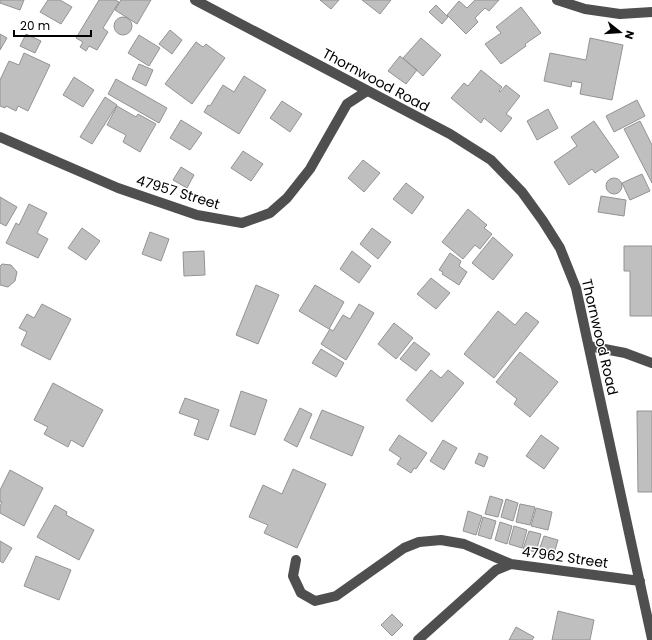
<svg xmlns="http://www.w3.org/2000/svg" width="652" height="640" viewBox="0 0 652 640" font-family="Poppins,sans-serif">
<rect width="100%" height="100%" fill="#fff"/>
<path fill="#bfbfbf" stroke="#939393" d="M0 0H24L20 10 0 3Z
M48 0H60L72 7 61 24 40 12Z
M99 0H115L119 2 103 28 108 32 97 50 89 46 86 51 80 47 83 42 76 38Z
M121 0H151L137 24 115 10Z
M320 0H339L331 9Z
M362 0H391L380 14Z
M475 0H499L489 11 485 8 475 18 478 22 466 34 447 15 459 1 467 8Z
M436 5 448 17 442 24 429 12Z
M521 7 541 33 525 44 526 46 501 64 485 44 501 33 496 27Z
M114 26a9 9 0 1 1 18 0a9 9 0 1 1-18 0Z
M170 30 182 40 172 54 159 44Z
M0 34 7 38 0 50Z
M26 34 41 41 35 53 20 46Z
M139 35 160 48 149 66 128 53Z
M421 38 441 55 423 76 403 58Z
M590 38 623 45 612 100 580 94 582 83 572 81 571 87 544 81 550 53 586 60Z
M196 42 203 47 206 44 225 58 192 104 165 84Z
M24 53 50 65 28 111 18 106 16 111 6 106 5 108 0 106V80L9 61 19 65Z
M400 56 417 70 406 84 388 71Z
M139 64 153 70 146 86 132 79Z
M481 70 502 87 499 91 500 92 506 85 520 96 506 114 512 118 501 132 484 118 481 123 451 98 464 83 468 86Z
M244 76 266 90 239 134 204 112 208 105 210 106 223 85 234 92Z
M74 77 94 90 83 107 63 95Z
M116 79 167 108 159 123 108 94Z
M105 97 117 105 92 144 80 137Z
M637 100 645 116 614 132 606 116Z
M282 101 302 114 290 132 270 118Z
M117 106 136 117 138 114 156 124 140 152 123 142 126 135 107 125Z
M548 109 558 128 537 140 527 121Z
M181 120 202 133 190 150 170 138Z
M594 121 619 157 595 173 592 169 569 185 554 162 577 146 571 137Z
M640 121 652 145V183L624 129Z
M243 151 263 164 251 181 231 168Z
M363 160 380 173 364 192 348 178Z
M181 167 194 175 187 188 173 180Z
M642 174 650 191 630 200 622 183Z
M606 186a8 8 0 1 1 16 0a8 8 0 1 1-16 0Z
M406 183 424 197 412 214 393 199Z
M601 196 626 200 624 216 598 212Z
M0 197 17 207 6 226 0 223Z
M29 204 47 213 37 233 48 239 38 258 6 243 16 223 19 225Z
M468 209 487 225 484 228 492 234 480 249 475 245 463 259 442 242Z
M82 228 100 241 86 260 68 248Z
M372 228 391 242 378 259 360 244Z
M150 232 169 239 161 261 142 254Z
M493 237 513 255 493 280 472 263Z
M624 246H652V316H630V271H624Z
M204 251 205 275 184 276 183 252Z
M352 251 371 266 359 283 340 269Z
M450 253 461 261 459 266 467 272 459 285 442 274 443 272 439 270Z
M2 264 11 265 17 272 15 281 8 287 0 285V266Z
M431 278 450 293 436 309 417 294Z
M256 285 279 295 258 344 236 335Z
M315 285 344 302 329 329 299 311Z
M42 304 71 319 50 360 21 345 27 332 19 328 27 314 34 318Z
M359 304 374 313 346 360 321 344 330 329 333 331 343 315 350 319Z
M498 311 515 325 526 312 539 322 494 378 464 354Z
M394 323 413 338 396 359 378 344Z
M414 342 430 354 416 371 400 359Z
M321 349 344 363 336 377 312 363Z
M520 352 558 382 530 417 514 404 517 399 496 382Z
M431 370 441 378 448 370 464 383 432 422 406 400Z
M53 383 103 410 83 447 71 440 68 447 44 434 48 427 34 420Z
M241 391 267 400 255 435 230 426Z
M185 398 219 410 208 440 194 435 199 420 179 413Z
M300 408 312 414 297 447 284 440Z
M322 410 364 427 352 456 310 438Z
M637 411H652V492H638Z
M399 435 427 453 416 469 414 468 411 473 397 464 401 458 389 450Z
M541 435 559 448 544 469 526 456Z
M443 440 457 448 444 470 430 461Z
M479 453 488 457 484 467 475 463Z
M293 469 326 484 297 548 264 533 268 525 249 517 263 485 282 494Z
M10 470 43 488 24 526 0 513V506L2 502H0V490Z
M490 496 503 500 498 517 485 514Z
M506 499 518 503 513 521 501 517Z
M520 504 535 507 530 525 516 522Z
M55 505 67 512 66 515 94 530 79 560 37 537Z
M536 508 552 512 548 530 531 526Z
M468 511 482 516 476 535 463 531Z
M483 517 496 521 491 539 478 535Z
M500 522 512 526 507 544 495 540Z
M514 526 527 530 522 548 509 544Z
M529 531 541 534 536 552 523 549Z
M544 536 558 540 553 557 538 553Z
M0 541 12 548 3 563 0 561Z
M36 556 71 570 59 600 24 586Z
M558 611 594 620 590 640H552Z
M392 614 403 625 392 636 381 625Z
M516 627 534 637 532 640H509Z"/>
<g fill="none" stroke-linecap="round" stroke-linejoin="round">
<path stroke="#4f4f4f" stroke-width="10" d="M195 0 450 134 491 160 522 192 543 221 560 248 576 288 652 639
M557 0 585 9 620 14 652 12
M0 137 118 188 197 215 242 223 270 213 287 198 310 169 347 104 367 91
M589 346 625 353 652 363
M296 560 293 576 301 593 315 601 336 596 404 548 419 542 441 540 464 544 511 564
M418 640 496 570 511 564 640 581"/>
</g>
<g text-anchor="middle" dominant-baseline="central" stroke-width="3" stroke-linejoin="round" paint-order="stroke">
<g font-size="14" fill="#000" stroke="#fff">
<text transform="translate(376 80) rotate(28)">Thornwood Road</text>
<text transform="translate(178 192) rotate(17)">47957 Street</text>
<text transform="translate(600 337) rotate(77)">Thornwood Road</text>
<text transform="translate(565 557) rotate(8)">47962 Street</text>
</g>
</g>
<g transform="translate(620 32) rotate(107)" stroke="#ffffff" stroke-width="3" paint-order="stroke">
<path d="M0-3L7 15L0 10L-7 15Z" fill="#000000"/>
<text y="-6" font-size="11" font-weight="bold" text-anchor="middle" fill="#000000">N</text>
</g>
<path d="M14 30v6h77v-6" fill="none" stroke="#000000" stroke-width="2"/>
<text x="20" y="30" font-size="12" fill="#000000" stroke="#ffffff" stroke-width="3" paint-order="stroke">20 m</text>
</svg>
